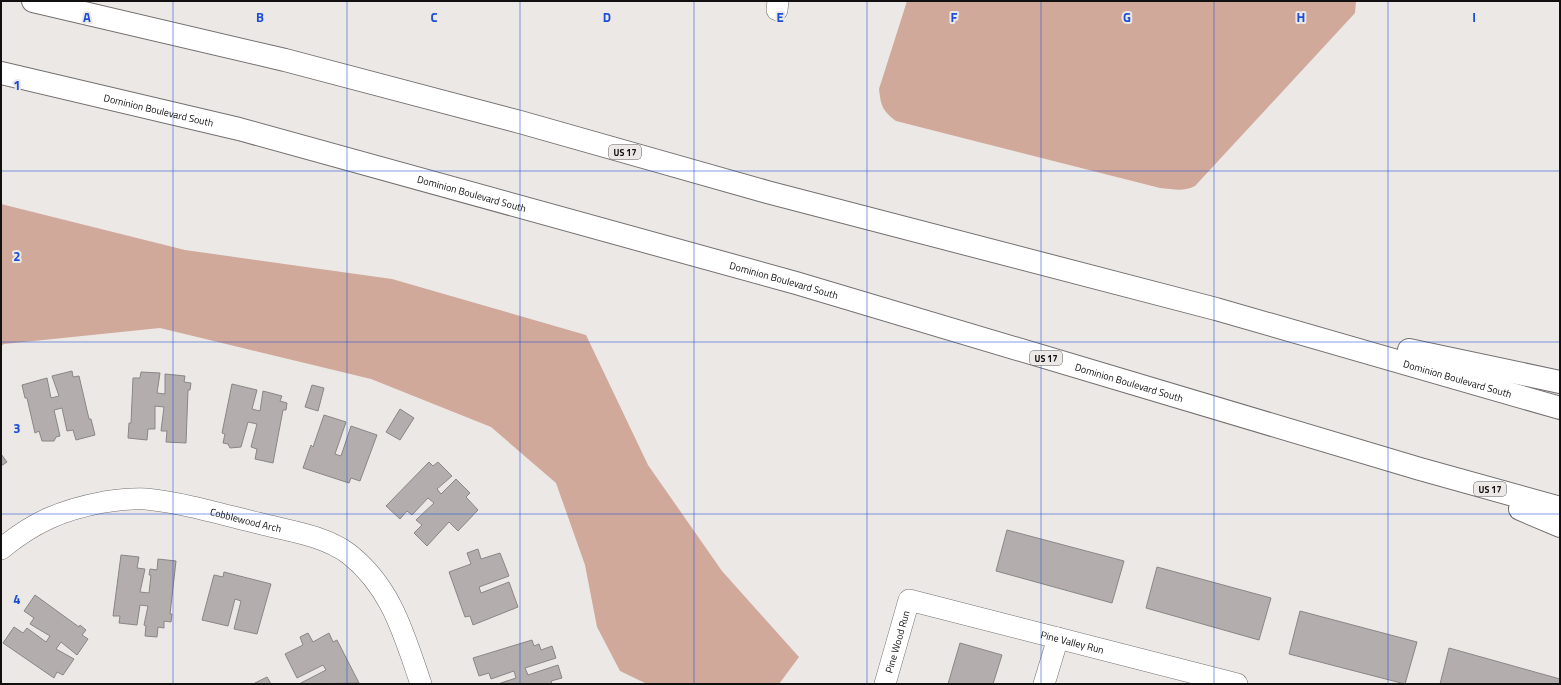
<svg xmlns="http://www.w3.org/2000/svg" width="1561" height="685" viewBox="0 0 1561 685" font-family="'Titillium Web',sans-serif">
<rect width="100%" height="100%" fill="#ece8e6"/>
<path fill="#d0a99a" d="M907 1H1356L1355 13 1195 186C1184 192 1173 189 1160 188L896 121C882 110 881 106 879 89Z
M1 204 185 250 392 279 586 335 648 465 722 571 799 657 779 684H647L620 671 597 627 585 565 556 483 491 427 371 379 160 328 4 344 1 346Z"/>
<path fill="#b3aead" stroke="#8a8685" d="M72 371 73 377 79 376 89 419H91L95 435 76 440 73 430 67 431 62 408 54 410 60 436 56 437 54 441H42L39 431 35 433 27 398H25L22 385 47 378 51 398 59 396 52 376Z
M141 372 160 373 157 393 165 394V374L185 376 184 382 191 383 190 390H188L186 443 166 442 167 431H161L164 407 155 406V429H148L147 440 128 438 129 423H131L133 378H140Z
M232 384 257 390 252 409 260 411 263 391 282 396 280 401 287 403 286 410H283L273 463 255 459 257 449 251 447 257 424 248 422 241 447 230 448 228 444 223 443 225 434 222 433Z
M312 385 324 388 318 411 305 407Z
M400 409 414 418 400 440 386 432Z
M324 415 346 422 335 454 341 456 351 426 377 435 360 481 351 478 349 483 303 468 311 445 313 447Z
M1 454 7 462 1 466Z
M429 462 433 466 438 462 452 476 437 489 441 494 456 479 470 493 466 497 478 510 458 531 449 522 427 546 414 533 422 525 416 520 434 503 428 498 412 515 407 511 400 519 386 506Z
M1007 530 1124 561 1112 603 996 571Z
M478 549 481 559 500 553 509 576 479 587 481 593 509 582 518 607 473 625 470 616 465 617 449 572 471 564 467 553Z
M121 555 139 557 137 568 145 569 140 592 149 593 151 575H149L150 569 157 570 158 559 176 561 170 614H172L171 622 164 621V628L158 627 157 637 145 636 146 626 144 625 148 606 140 605 137 625 119 623 120 616H113Z
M1157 567 1271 598 1259 640 1146 608Z
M224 572 271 584 257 634 234 629 241 601 235 599 228 626 202 620 214 575 223 577Z
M35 595 79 627 80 625 86 630 82 635 88 639 77 655 61 642 56 649 74 659 63 675 57 672 54 678 3 643 14 627 23 633 27 628 46 642 50 636 30 624 34 618 24 611Z
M1300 611 1417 642 1405 684 1289 654Z
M308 633 313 642 329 633 333 642 337 640 359 683 299 684 326 670 323 665 297 678 285 654 303 645 300 637Z
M532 640 534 646 539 644 541 650 552 646 556 658 525 668 528 675 558 665 562 678 551 681 552 684H498L516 678 514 671 491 679 489 673 479 676 473 658Z
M960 643 1002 655 993 684H948Z
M1449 648 1560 679V684H1440Z
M267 677 271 684H253Z"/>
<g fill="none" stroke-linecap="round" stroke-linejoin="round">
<defs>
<g id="street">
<path d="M777 10 778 1"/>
<path id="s1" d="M1 549C34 522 61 510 104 502 118 500 132 498 146 499 184 503 221 514 258 523 288 531 324 535 349 554 392 588 404 635 421 684"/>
<path id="s2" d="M885 684 909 600 1237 684"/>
<path d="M1044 684 1058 638"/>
</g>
<g id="highway">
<path id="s3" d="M33 1 285 60 520 122 767 192 1216 309 1560 408"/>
<path id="s4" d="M1 73 239 129 796 283 1420 469 1560 508"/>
<path d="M1409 350 1560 382"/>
<path d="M1520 509 1560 526"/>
</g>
</defs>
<use href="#street" stroke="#74706f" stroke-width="22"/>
<use href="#highway" stroke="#74706f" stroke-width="24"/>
<use href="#street" stroke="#fff" stroke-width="21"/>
<use href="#highway" stroke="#fff" stroke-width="22"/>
</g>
<path fill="none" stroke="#1d4ed8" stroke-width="1" stroke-opacity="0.55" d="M173 1V684M347 1V684M520 1V684M694 1V684M867 1V684M1041 1V684M1214 1V684M1388 1V684M1 171H1560M1 342H1560M1 514H1560"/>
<g text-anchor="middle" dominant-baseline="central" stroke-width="4" stroke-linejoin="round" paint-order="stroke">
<g fill="#ece8e6" stroke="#535050" stroke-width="1">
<rect x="609" y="145" width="32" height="14" rx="3"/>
<rect x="1030" y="351" width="32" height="14" rx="3"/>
<rect x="1474" y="482" width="32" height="14" rx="3"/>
</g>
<g font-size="9" font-weight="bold" fill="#110f0f">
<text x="625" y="152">US 17</text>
<text x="1046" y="358">US 17</text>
<text x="1490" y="489">US 17</text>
</g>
<g font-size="10" fill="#110f0f" stroke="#ece8e6">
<text stroke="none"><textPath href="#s4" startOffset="162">Dominion Boulevard South</textPath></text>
<text stroke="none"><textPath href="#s4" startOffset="486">Dominion Boulevard South</textPath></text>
<text stroke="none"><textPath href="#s4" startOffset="810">Dominion Boulevard South</textPath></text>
<text stroke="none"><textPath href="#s3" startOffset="1474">Dominion Boulevard South</textPath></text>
<text stroke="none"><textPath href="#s4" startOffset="1170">Dominion Boulevard South</textPath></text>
<text stroke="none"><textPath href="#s1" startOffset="259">Cobblewood Arch</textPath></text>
<text stroke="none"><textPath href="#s2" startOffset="44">Pine Wood Run</textPath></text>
<text stroke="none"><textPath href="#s2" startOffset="256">Pine Valley Run</textPath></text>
</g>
</g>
<g font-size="13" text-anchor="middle" font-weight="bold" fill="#1d4ed8" stroke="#ece8e6" stroke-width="4" stroke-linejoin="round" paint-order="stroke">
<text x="87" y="22">A</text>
<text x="260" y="22">B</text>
<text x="434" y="22">C</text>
<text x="607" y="22">D</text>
<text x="780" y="22">E</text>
<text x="954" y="22">F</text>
<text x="1127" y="22">G</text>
<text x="1301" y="22">H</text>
<text x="1474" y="22">I</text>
<text x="17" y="90">1</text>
<text x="17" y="261">2</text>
<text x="17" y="433">3</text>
<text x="17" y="604">4</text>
</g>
<rect width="1561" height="685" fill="none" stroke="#110f0f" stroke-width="4"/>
</svg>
